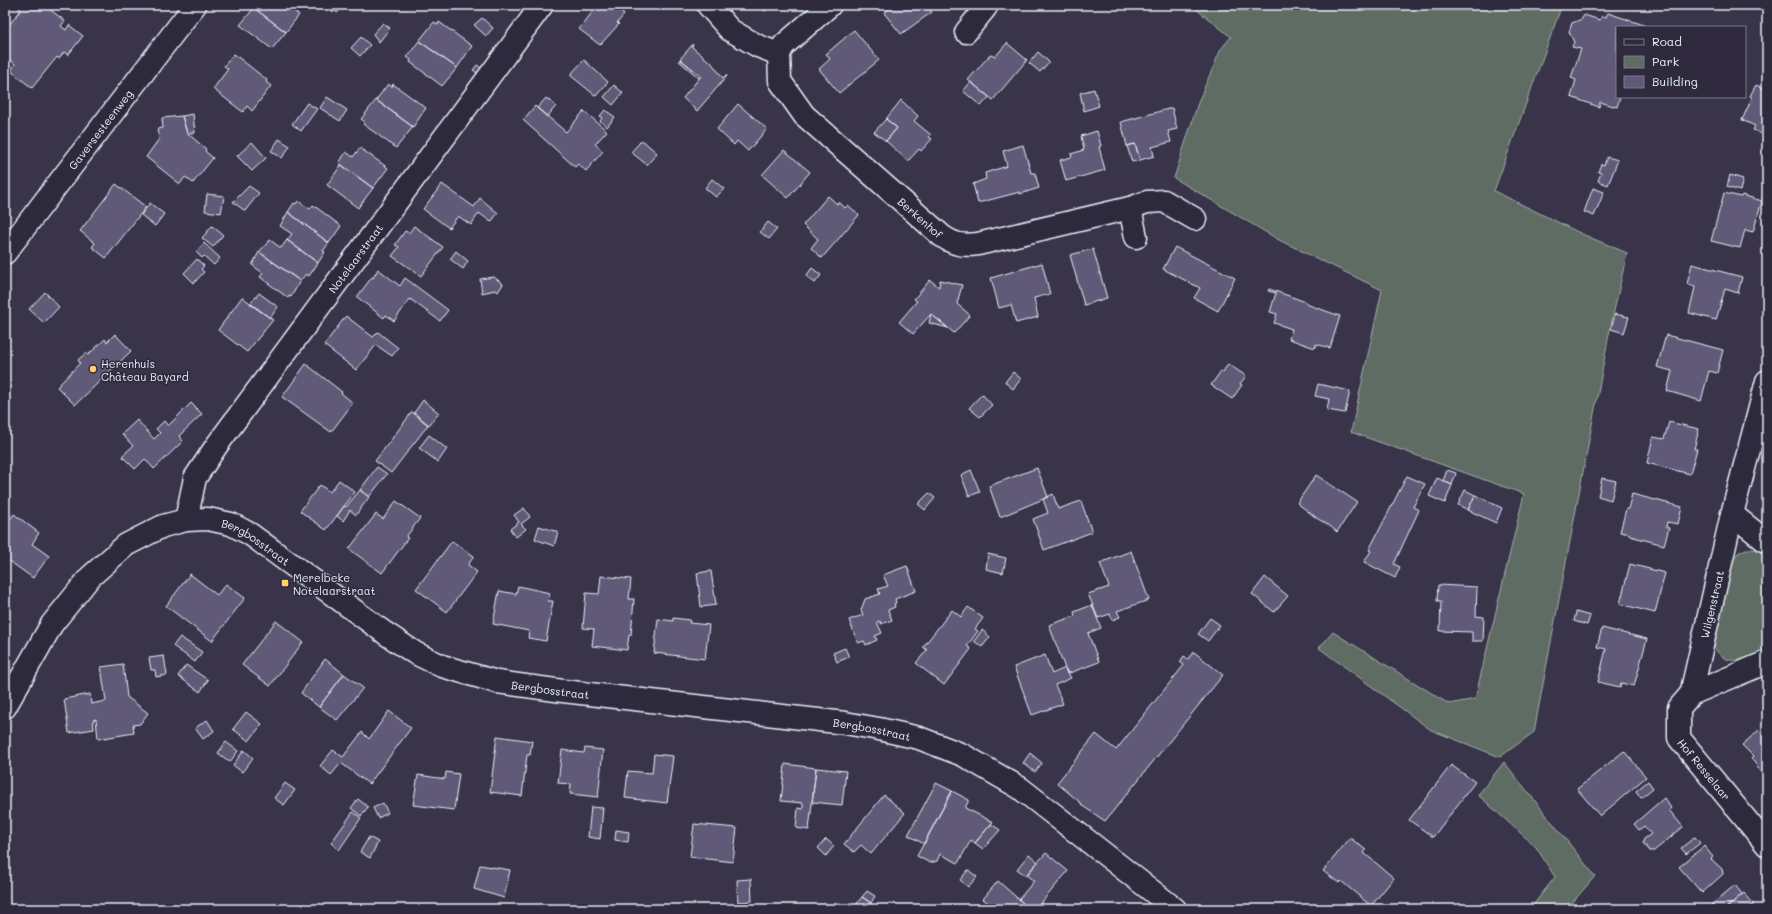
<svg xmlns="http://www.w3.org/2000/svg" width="1772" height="914" viewBox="0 0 1772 914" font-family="Mali,sans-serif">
<rect width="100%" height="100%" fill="#393449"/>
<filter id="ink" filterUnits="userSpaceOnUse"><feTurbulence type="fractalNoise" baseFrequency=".025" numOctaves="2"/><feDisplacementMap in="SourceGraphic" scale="8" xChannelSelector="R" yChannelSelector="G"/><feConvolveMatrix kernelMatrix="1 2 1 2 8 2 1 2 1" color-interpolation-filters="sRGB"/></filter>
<g filter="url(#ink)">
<path fill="#5e6c63" stroke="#a3aeae" d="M1191 5H1562L1494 191 1582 234 1627 253 1610 329 1534 732 1500 757 1431 730 1319 648 1333 632 1449 704 1475 699 1524 494 1351 432 1382 290 1279 240 1174 178 1199 100 1221 49 1231 37Z
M1746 549H1754L1767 554V649C1747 658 1726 671 1713 645L1732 560 1738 553Z
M1504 762 1595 876 1567 909H1530L1555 877 1536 847 1478 795Z"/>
<path fill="#605a78" stroke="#e8f1f8" d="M15 5H44L65 21 61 26 66 30 69 25 83 36 68 55 64 52 59 59 57 57 32 88 11 71 15 64 5 56 7 54 5 52V25L6 23 9 25 21 10Z
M256 5H286L299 15 286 32 254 8Z
M326 5H345L337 13 335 11 333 12Z
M598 5H629L622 13 624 15 617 23 619 24 600 45 579 29Z
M758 5H771L765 11Z
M894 5H926L932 12 901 34 884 13Z
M254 8 286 32 272 49 240 25Z
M1608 13 1644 25 1643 27H1617V97H1620L1617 107 1600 102 1599 107 1571 97 1576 80 1571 78 1581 49 1572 47 1574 42 1569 32 1572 23 1582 19 1584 15 1600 20 1602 16 1606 17Z
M482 18 493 28 486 36 474 25Z
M434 22 438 25 439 22 472 46 457 68 419 41Z
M383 23 390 28 379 42 373 34Z
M854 30 879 60 839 93 819 69 830 59 826 54Z
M361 37 370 45 360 56 351 48Z
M419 41 457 68 442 86 410 62 411 60 407 57Z
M1007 43 1027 60 993 100 968 80 988 57 991 55 995 57Z
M693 44 692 47 710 62 712 61 711 62 723 78 726 75 727 76 697 111 683 98 701 76 680 59Z
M1038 52 1049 62 1040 72 1029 63Z
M234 54 267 80 266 82 271 86 252 111 247 106 243 112 213 89 228 69 224 66Z
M680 59 701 76 699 78 679 61Z
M584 60 608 82 596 96 570 75Z
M477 65 481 68 477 73 473 70Z
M971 82 989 97 981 106 963 91Z
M388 84 392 87 393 84 426 108 413 127 376 100Z
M614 85 623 93 613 105 604 97Z
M1756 85 1767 90V136L1753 130 1755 126 1742 120 1752 98 1750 96Z
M1094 89 1099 106 1084 111 1080 93Z
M327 97 347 110 340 121 320 108Z
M546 98 556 106 547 117 537 108Z
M376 100 413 127 396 148 363 124 365 122 361 119Z
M901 100 918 116 914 121 931 135 929 137 932 139 921 151 919 149 908 161 886 141 897 128 886 119Z
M307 103 317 109 301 131 292 124Z
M738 104 767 129 748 151 737 141 734 145 717 129Z
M535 106 566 132 584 111 607 131 595 144 603 151 586 171 578 164 575 167 523 120Z
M1172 108 1177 129 1168 131 1171 142 1152 147 1154 156 1140 160 1135 144 1127 146 1121 122Z
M605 110 615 117 607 127 600 121 602 118 600 116Z
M193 114 195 133H187L182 116Z
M182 116 187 133 206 149 205 151 213 158 193 183 185 177 180 184 146 157 159 139 157 129 163 128 162 118Z
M886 119 897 128 886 141 874 132Z
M1097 131 1101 146 1099 147 1105 170 1066 181 1060 160 1072 157 1071 154 1084 150 1081 136Z
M279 139 290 146 282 158 271 151Z
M642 140 657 153 647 165 631 152Z
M252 142 266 158 252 171 237 156Z
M1135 144 1140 160 1132 162 1127 146Z
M1023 145 1031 173H1035L1039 188 1020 194V192L978 203 973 184 986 179 985 173 1007 166 1003 151Z
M360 148 388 168 373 188 339 163 346 152 353 157Z
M784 150 810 172 788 198 762 175Z
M1607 157 1618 160 1608 185 1598 181 1601 173 1598 172 1601 164 1604 165Z
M341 165 373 188 358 208 327 185Z
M1730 175 1743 179 1740 191 1727 187Z
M712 179 724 189 716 197 705 188Z
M116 184 146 207 106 258 92 247 95 243 80 231Z
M442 184 474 207 480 198 498 213 491 222 479 213 471 225 458 216 449 228 423 209Z
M249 186 259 193 245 211 233 202Z
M1593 188 1604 192 1594 216 1584 212Z
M1724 193 1741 197 1742 195 1762 201 1753 232 1745 230 1740 248 1711 241Z
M207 194 224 196 221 213 205 211Z
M828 196 837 204 839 202 845 208 848 205 859 215 822 258 811 248 818 239 803 225Z
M298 201 310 209 313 205 341 226 329 243 288 212 294 203 296 204Z
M150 203 164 214 155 226 141 215Z
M288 212 329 243 323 251 325 252 318 263 287 240 292 234 280 226Z
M768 222 777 229 769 239 760 232Z
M212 226 223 235 213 247 202 238Z
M414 226 443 247 421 276 392 256 399 247 395 245 405 231 409 233Z
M270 240 281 248 287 240 318 263 309 276 306 274 300 281 259 252Z
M204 243 220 258 214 265 204 256 202 258 196 252Z
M1175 247 1235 278 1218 311 1194 298 1200 288 1163 269Z
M1093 249 1107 298 1084 305 1070 255Z
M456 251 468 261 463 269 450 259Z
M259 252 300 281 291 297 289 296 288 298 260 277 263 273 252 265Z
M197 259 204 266 201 269 204 272 194 283 184 273Z
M1042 263 1050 294 1034 298 1038 317 1016 323 1011 305 999 308 991 278Z
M1692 264 1742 277 1738 293 1725 289 1716 320 1689 313 1695 287 1687 284Z
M812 268 821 275 815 283 806 276Z
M378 269 400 286 405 278 448 310 440 321 410 299 394 321 386 315 384 318 357 297 372 277 373 278Z
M494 277 503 284 498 292 495 290 482 293 480 279Z
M930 280 939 287 940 280 962 285 957 304 970 315 954 333 931 314 913 334 899 322 917 301 914 299Z
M1269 289 1306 302V304L1340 316 1330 348 1316 344 1315 348 1289 339 1292 329 1274 323 1277 314 1270 312 1276 293 1268 291Z
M45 292 59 307 44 323 29 309Z
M259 293 278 307 270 318 250 304Z
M242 297 273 320 247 352 218 330Z
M931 314 948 328 929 323Z
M1615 314 1629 317 1624 333 1611 329Z
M346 316 373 337 378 332 398 348 392 356 376 345 356 370 324 345Z
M115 334 131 351 75 405 57 387 80 363 78 360 86 353 88 355 105 339 107 342Z
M1666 335 1723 350 1717 373 1709 371 1701 401 1667 391 1672 371 1657 367Z
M306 364 342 392 341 393 353 403 331 432 282 397Z
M1228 364 1246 376 1240 384 1242 385 1232 399 1211 385 1221 371 1223 372Z
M1013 372 1021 379 1013 389 1005 382Z
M1318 384 1350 391 1345 413 1327 410 1329 399 1315 396Z
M982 394 992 405 980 417 969 408Z
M423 400 439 413 429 425 414 413Z
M191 403 202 414 179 436 183 441 154 469 145 459 135 469 122 456 133 446 122 434 137 420 154 439 160 433 156 429 164 421 168 426Z
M412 412 428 425 391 473 375 461Z
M1669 422 1699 429 1694 449H1697L1690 474 1647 463 1653 437 1664 439Z
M429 435 447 449 438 462 419 448Z
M377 467 387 474 369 497 360 490Z
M1037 468 1048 497 1000 517 989 486Z
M971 470 980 492 969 496 961 475Z
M1447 470 1456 473 1452 485 1443 481Z
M1316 475 1357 502 1337 532 1330 526 1318 519 1297 503Z
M1407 476 1425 484 1413 507 1419 510 1394 564 1400 567 1395 578 1364 562 1371 551 1369 550Z
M1437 478 1452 485 1445 503 1429 496Z
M1602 478 1616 481 1611 500 1598 496Z
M339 480 355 492 326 530 300 511 320 485 330 492Z
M360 490 369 497 356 515 350 510 343 521 337 516 344 506 346 507Z
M1465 490 1475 495 1468 510 1458 505Z
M929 493 935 498 925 510 918 504Z
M1053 494 1058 509 1081 501 1092 532 1044 550 1033 519 1048 513 1043 499Z
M1632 494 1682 507 1678 524 1667 522 1666 527 1669 528 1664 545 1630 536V534L1620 532 1626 509H1628Z
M1475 495 1502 508 1496 523 1468 510Z
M396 501 420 518 406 537 408 538 382 573 349 549 376 514 383 519Z
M524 508 530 517 521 524 526 529 516 537 510 529 519 522 514 515Z
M14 514 39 533 32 544 49 556 33 578 5 558V527Z
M539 526 558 532 554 546 535 539Z
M452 541 474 556 468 565 477 572 447 612 416 589Z
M1131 551 1149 600 1117 611 1120 617 1112 620 1110 614 1098 618 1088 594 1109 587 1100 563Z
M988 554 1006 558 1003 573 986 569Z
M1630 564 1665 573 1655 613 1620 604Z
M907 566 916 591 895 599 896 603 894 604 895 607 888 610 892 620 881 624 880 621 877 622 882 633 875 636 877 640 866 645 864 641 858 643 849 620 863 615 861 610 865 599 880 594 878 589 888 586 883 575Z
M711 571 716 605 701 607 697 573Z
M190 574 217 595 226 584 245 598 212 641 166 606Z
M601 576 631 579 629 599H634L631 635H629L627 650 592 646 594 629 583 628 586 593 599 594Z
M1265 577 1288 596 1274 612 1252 594Z
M1438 585 1477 587 1476 616 1484 617 1483 641H1472V632L1440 631 1441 601H1437Z
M518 586 550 593 548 601H553L546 641 528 638 529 631 493 624 499 591 516 594Z
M1092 605 1101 628 1088 633 1099 662 1067 674 1049 625 1075 616 1074 612Z
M968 607 983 618 975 629 978 631 967 646 971 649 944 685 916 663 927 650 923 647 952 610 961 617Z
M1576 612 1590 616 1587 625 1574 621Z
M673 618 690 620 689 623 709 625 705 659 654 653 658 619 673 621Z
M1210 618 1220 625 1208 641 1198 634Z
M276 621 303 642 270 686 242 665Z
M1602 628 1647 639 1634 686 1621 683 1620 687 1598 682 1606 649 1597 647Z
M982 630 990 637 982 647 974 641Z
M180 637 202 652 195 662 173 646Z
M845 648 849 657 837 662 833 653Z
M1194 652 1223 675 1105 821 1081 805 1082 804 1057 783 1096 734 1116 750 1184 665 1180 662 1184 656 1188 659Z
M1045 655 1052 674 1065 668 1071 678 1055 685 1063 704 1032 715 1014 667Z
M164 656 167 675 156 677 155 670H151L149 658Z
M325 659 344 674 319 707 301 693Z
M123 664 127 697 148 713 140 724 133 725 134 733 98 739 96 719 93 720 94 729 69 733 64 699 90 694 91 704 106 701 101 667Z
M186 665 208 680 200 692 178 676Z
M344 674 363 688 337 720 319 707Z
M389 711 411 728 369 784 341 763 331 775 320 766 333 750 343 757 362 732 369 739Z
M246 712 262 724 249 741 233 729Z
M207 720 214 731 203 739 195 728Z
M1759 730 1767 739V779L1756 767 1757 766 1751 758 1753 756 1742 745Z
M497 736 532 741 530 755H527L522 796 490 792Z
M226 742 238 751 230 762 218 753Z
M585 748 603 750 598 797 570 794 571 784 558 783 562 750 584 753Z
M244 750 253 758 242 772 233 765Z
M1624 751 1646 777 1600 816 1577 789Z
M1030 753 1042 763 1035 772 1023 763Z
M654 754 673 756 667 803 625 798 628 771 652 773Z
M785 764 816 768 809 830 796 828 798 808 803 809V803L781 801Z
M1451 765 1475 782 1433 837 1409 820Z
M816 768 846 771 842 805 812 802Z
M446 772 459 774 454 810 413 805 418 775 445 779Z
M1648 781 1653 788 1641 798 1636 791Z
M285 783 295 790 284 805 274 798Z
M936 783 952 791 924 844 908 835Z
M952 791 969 800 965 808 993 822 975 843 971 840 958 863 940 854 937 861 930 863 917 856Z
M884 795 905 813 871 854 861 845 854 852 844 844Z
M1664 798 1671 808 1669 810 1683 827 1654 851H1650L1643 843 1644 839 1651 834 1644 826 1639 830 1634 824Z
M358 799 368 807 361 816 351 808Z
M383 803 388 813 378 818 373 808Z
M591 807 603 808 600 839 588 837Z
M353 812 361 818 339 850 331 843Z
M694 824 737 828 733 862 690 857Z
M991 824 1000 830 983 849 975 843Z
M616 830 629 832 628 842 615 840Z
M369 837 378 842 370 858 360 852Z
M1695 837 1700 843 1686 854 1681 848Z
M1350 838 1366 850 1364 853 1394 878 1371 906 1341 881 1339 883 1323 871Z
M826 839 834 846 826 856 818 848Z
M1704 846 1713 857 1711 859 1722 869 1723 874 1702 893 1679 867Z
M1046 853 1068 871 1036 909H1022L1025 905 1019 899 1034 881 1026 875Z
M1029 854 1038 862 1026 876 1017 869Z
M480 865 510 870 504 898 474 889Z
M968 870 977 877 968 887 960 880Z
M751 879 752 901 738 902 737 880Z
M998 881 1025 905 1022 909H996L983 899Z
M1735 885 1742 894 1726 909H1714L1711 905Z
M867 891 875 896 871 903 862 897Z
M1744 893 1754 904 1748 909 1726 908Z
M862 897 871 903 867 909H853Z"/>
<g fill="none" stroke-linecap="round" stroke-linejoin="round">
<defs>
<g id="minor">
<path d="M708 5 730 30 758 46 779 54"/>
<path id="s1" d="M830 5 784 45 779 54 780 81 804 115 942 236C955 245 963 246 978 244L1130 208 1147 202 1164 201 1195 219"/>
<path d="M966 32 986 7 984 5"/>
<path d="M1130 208 1136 237"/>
<path id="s2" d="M5 253 195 5"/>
<path d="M1732 514 1767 542"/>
<path id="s3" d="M186 520 195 478 217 445 542 5"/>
<path id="s4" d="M1767 662 1691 694 1679 708V738L1767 845"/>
<path id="s5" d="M1691 694 1732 514 1767 381"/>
<path id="s6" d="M5 707 52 624 90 577 126 545 163 526 186 520 208 519 231 524 250 534 385 633 415 653 442 666 497 682 563 691 845 723 879 729 919 738 963 755 1020 788 1175 909"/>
</g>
</defs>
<use href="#minor" stroke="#e8f1f8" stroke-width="25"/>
<use href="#minor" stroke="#2f2a3d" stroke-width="22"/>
</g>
</g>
<g fill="#ffd166" stroke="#2f2a3d" stroke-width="1.5">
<circle cx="93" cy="369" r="4"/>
<rect x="281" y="579" width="8" height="8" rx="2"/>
</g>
<g text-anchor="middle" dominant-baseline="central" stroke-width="3" stroke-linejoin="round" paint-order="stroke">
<g font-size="11" fill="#e8f1f8" stroke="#2f2a3d">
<text stroke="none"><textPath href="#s2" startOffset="156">Gaversesteenweg</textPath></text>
<text stroke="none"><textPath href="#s1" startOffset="295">Berkenhof</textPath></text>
<text stroke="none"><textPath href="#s3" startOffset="315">Notelaarstraat</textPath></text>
<text stroke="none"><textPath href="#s6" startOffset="345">Bergbosstraat</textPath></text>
<text stroke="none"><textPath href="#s5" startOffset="92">Wilgenstraat</textPath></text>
<text stroke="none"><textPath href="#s6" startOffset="681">Bergbosstraat</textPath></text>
<text stroke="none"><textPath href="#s6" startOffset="1005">Bergbosstraat</textPath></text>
<text stroke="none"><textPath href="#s4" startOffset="171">Hof Resselaar</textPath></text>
</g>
<g font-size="11" fill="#e8f1f8" stroke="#2f2a3d" text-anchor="start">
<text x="101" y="363">Herenhuis<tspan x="101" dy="13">Château Bayard</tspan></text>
<text x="293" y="577">Merelbeke<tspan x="293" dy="13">Notelaarstraat</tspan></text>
</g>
</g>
<rect width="1772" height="914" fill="none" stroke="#2f2a3d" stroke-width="20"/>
<rect x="10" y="10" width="1752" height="894" fill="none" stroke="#e8f1f8" stroke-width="1.5" filter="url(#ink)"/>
<rect x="1616" y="26" width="130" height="72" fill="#2f2a3d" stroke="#797a88"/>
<rect x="1624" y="39" width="20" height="6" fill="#2f2a3d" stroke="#797a88"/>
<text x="1652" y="46" font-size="12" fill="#e8f1f8">Road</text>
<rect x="1624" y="56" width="20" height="12" fill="#5e6c63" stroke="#797a88"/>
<text x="1652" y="66" font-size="12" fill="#e8f1f8">Park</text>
<rect x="1624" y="76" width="20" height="12" fill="#605a78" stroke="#797a88"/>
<text x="1652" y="86" font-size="12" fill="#e8f1f8">Building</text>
</svg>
